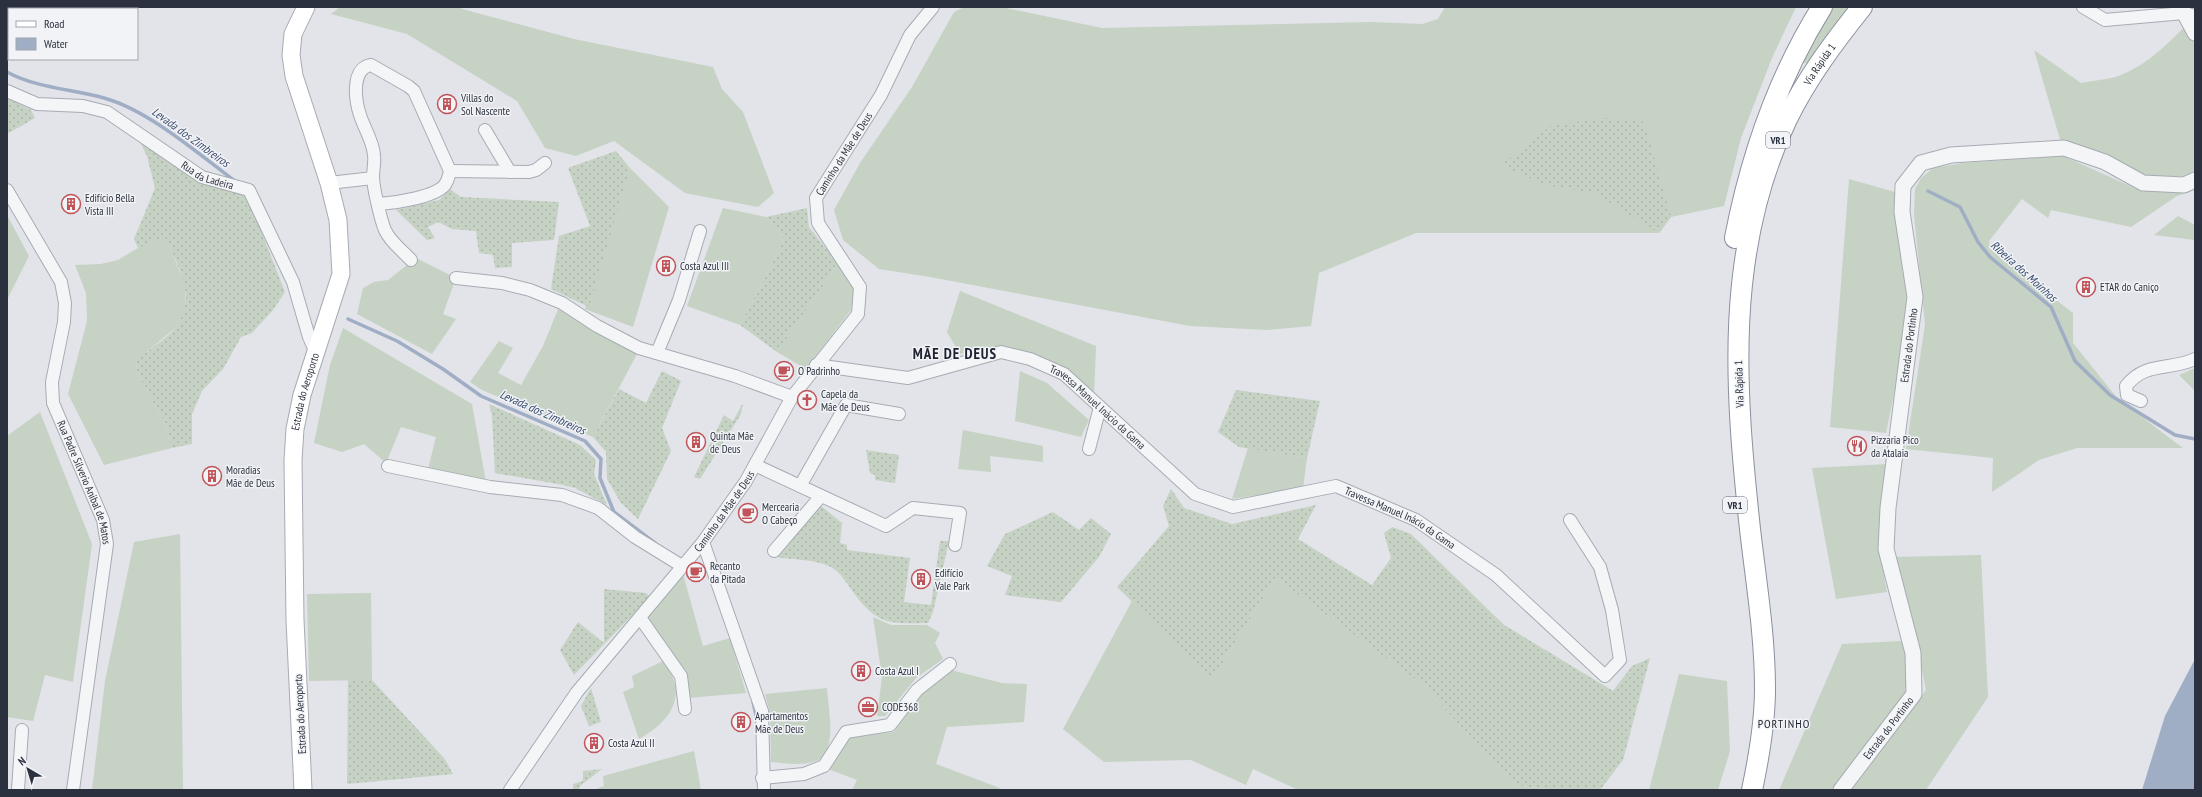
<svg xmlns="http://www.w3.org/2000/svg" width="2202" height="797" viewBox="0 0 2202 797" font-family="'PT Sans Narrow',sans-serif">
<defs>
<pattern id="garden-dots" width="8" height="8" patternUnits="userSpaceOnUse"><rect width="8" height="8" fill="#c6d2c4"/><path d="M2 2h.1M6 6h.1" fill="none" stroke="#aab5a9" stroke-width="1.8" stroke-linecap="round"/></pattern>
</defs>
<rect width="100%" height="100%" fill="#e2e4e9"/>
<path fill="#c6d2c4" d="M340 7H461L462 9 574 39 713 67 722 89 743 112 774 193 758 207 685 193 614 141 576 156 545 148 517 101 407 34 331 14Z
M964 7H1001L1102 28 1372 22 1422 24 1438 19 1445 7H1796L1772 58 1741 138 1724 206 1671 217 1659 233H1416L1319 273 1311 326 1267 330 1190 326 930 277 879 269 843 240 834 210 860 163 912 87 954 12Z
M1830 7H1855L1810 65 1800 61Z
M2189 22 2195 33V170C2162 193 2094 156 2061 143L2034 50 2081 83C2091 81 2102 80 2112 78 2143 69 2167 45 2189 22Z
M2063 156 2137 189 2179 191 2195 185V190L2177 196 2131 227 2051 210 2048 218 2022 199 1989 241 1990 249 2073 313V343L2118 399 2183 448H2077L2039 460 1992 492 1993 458 1906 449 1925 325 1914 215 1915 189 1921 178 1933 168 1963 163Z
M630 168 669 207 633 327 585 309Z
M1849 179 1895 192 1908 295 1904 345 1886 433 1830 427Z
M723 208 766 217 784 240 740 325 687 306Z
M7 215 29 256 7 300Z
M2178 216 2195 225V240L2154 235Z
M165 236 185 284 186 312 174 329 137 360 136 371 165 423 172 448 104 465 68 394 87 321 86 293 75 265 101 264 118 260 138 248Z
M416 258 456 278 443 314 456 319 432 354 357 314 363 288 374 282 388 280Z
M838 264 854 288 851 310 806 369 777 352Z
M960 291 1096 346 1094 396 1028 353 1000 346 960 354 947 332Z
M559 307 638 352 593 437 482 390 470 382 499 341 513 348 498 373 521 385 543 346Z
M343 328 472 404 486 482 428 469 436 437 401 427 386 463 364 444 342 452 314 443 330 365Z
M2195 368V391L2179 375Z
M1020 371 1047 383 1089 420 1081 437 1015 421Z
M40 412 92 544 73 682 45 675 33 721 7 717V436Z
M963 430 1043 446V462L990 456 991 472 958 469Z
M1248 448 1307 458 1303 488 1232 499Z
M1888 464 1878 544 1887 592 1836 599 1812 468Z
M180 534 183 790H92L105 681 134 542Z
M1981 555 1988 697 1926 790H1852L1926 690 1912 620 1892 557Z
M683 574 703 646 730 638 746 693 688 698 687 673 647 619Z
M1275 578 1422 684 1515 785 1555 790H1298L1253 769 1246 785 1191 760 1104 762 1063 729 1132 601 1212 680Z
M371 593 372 680 309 681 307 594Z
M873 617 891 625H927L940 633 935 643 943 659 916 678 885 716H877L882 677Z
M1901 641 1908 652 1907 694 1832 790H1779L1842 644Z
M663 661C689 694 672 721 639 739L623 692 634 687 632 676Z
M951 670 1002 683 1027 684 1024 722 947 727 936 764 1000 788 998 790H852L857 780 828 769 850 738 894 732 921 694Z
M1679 674 1727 681 1730 751 1718 790H1649Z
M827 688C828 705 837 748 820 759 807 767 785 763 771 762L770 713 765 694Z
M694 751 701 790H593L604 786 603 776Z"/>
<path fill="url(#garden-dots)" d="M7 98 31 110 35 118 7 134Z
M1605 118 1644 122 1671 217 1659 233 1594 193 1545 185 1501 165 1552 125Z
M139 140 196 180 218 188 245 190 285 292 273 310 252 333 241 337 223 369 202 391 192 414V444L172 448 165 423 136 371 137 360C148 350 165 340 175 328 199 299 178 267 165 237L138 248 134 239 155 188 147 156Z
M616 151 630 168 589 307 551 289 559 236 590 226 568 168Z
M450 189 461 197 559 202 554 240 512 243V267L495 268 493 255 479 253 476 231 452 229 438 222 428 227 435 238 427 240 396 210 439 200Z
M807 208 809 227 838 264 777 352 740 325 784 240 766 217Z
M662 371 681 381 662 428 671 451 638 519 621 503 607 479 606 452 593 437 619 389 646 403Z
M1236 390 1320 401 1307 458 1239 447 1218 432Z
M743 403 741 414 700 479 694 477 724 415 733 421Z
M489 404 580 445 596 460 594 474 607 505 575 488 563 485 495 473 492 416Z
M866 450 899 455 895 483 875 480V475L870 473Z
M1171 489 1184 508 1232 524 1316 505 1298 539 1372 585 1391 558 1384 533 1392 527 1411 534 1504 625 1613 691 1632 666 1650 658 1623 760 1600 790H1555L1515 785 1422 684 1275 578 1212 680 1117 587 1169 526 1163 506Z
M820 505 842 523 840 543 847 545V550L910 558 904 602 931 605 940 541H949L933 612 928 623C890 624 877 625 853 592 847 583 840 572 831 567 815 559 794 560 776 557Z
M1053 512 1079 530 1091 518 1111 534 1099 557 1061 602 1005 595 1012 576 987 566 1005 534Z
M604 589 646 593 650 597 574 675 560 650 578 622 604 643Z
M348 680H372L444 758 453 774 347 784Z
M591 688 601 722 589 726 581 706Z
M602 769 580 786 579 790H573V784L583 781V771Z"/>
<path fill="#a0aec5" d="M2195 659V790H2142L2165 716Z"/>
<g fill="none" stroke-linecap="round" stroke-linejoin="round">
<path stroke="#a0aec5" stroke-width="3.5" d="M7 72C36 88 72 89 104 98 148 110 199 154 236 182
M1928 191 1960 207 1978 242 1990 257 2051 307 2075 361 2110 395 2175 435 2195 439
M348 319 397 341 443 369 481 396 585 441 601 459 600 478 614 512 655 543
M753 702 757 719"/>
<defs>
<g id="minor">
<path d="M2083 7 2105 20 2184 13 2195 16"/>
<path id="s1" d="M7 91 37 104 83 106 107 112 202 177 249 190 293 282 309 337 317 355"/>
<path d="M485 130 510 172"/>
<path d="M450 171 529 172 536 170 545 163"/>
<path d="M329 183 373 178"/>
<path id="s2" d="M7 190 61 282 65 303 64 322 52 382 53 403 103 520 107 544 73 790"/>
<path d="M379 204C394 203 439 197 446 183 448 180 449 175 450 171L414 91 408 86 371 65C351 68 355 100 360 115 364 128 373 141 374 155 375 162 373 170 373 177 373 187 381 221 385 230 390 242 403 251 411 260"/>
<path d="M456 278 502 283 530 290 562 303 597 326 639 348 735 376 792 397"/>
<path d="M657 353 679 300 700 231"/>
<path id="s3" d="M816 365 908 378 1001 352 1030 359 1064 374 1195 494 1233 507 1336 486 1416 520 1496 575 1605 676 1620 660 1612 610 1600 567 1570 520"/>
<path d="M2141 401 2127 395 2126 386C2146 361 2169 371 2195 359"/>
<path d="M1089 449 1100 407"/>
<path d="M755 465 886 526 913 508 960 513 955 545"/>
<path d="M388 466 490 487 562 495 598 508 635 537 682 566"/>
<path d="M800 486 846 405 899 414"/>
<path d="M703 542 762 711 764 790"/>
<path d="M774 551 821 496"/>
<path d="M641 619 681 676 685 709"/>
<path d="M762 778 804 774 824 766 846 732 890 725 917 690 950 664"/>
<path d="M18 790 22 730"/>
<path id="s4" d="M510 790 577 692 703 542 746 481 792 397 858 314 860 287 818 223 816 198 881 95 910 35 933 7"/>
</g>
<g id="tertiary">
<path d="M2181 7 2195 33"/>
<path id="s5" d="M1841 790 1914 694 1913 653 1886 549 1888 508 1915 297 1902 212 1903 186 1921 163 1951 155 2064 148 2105 162 2143 183 2184 185 2195 180"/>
</g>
<g id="secondary">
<path id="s6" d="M303 790 295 620 293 460 295 429 302 395 341 274 338 220 329 183 294 76 291 55 293 34 306 7"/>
</g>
<g id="trunk">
<path d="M1735 238C1751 155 1777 79 1822 7"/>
<path id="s7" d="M1752 790C1759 757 1765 723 1765 689 1765 635 1756 582 1750 529 1735 390 1724 250 1787 119 1807 78 1834 42 1862 7"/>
</g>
</defs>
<use href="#minor" stroke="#a7abb3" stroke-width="14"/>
<use href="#tertiary" stroke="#a7abb3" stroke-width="17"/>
<use href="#secondary" stroke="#a7abb3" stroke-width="19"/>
<use href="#trunk" stroke="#8a909e" stroke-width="22"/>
<use href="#minor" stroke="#f4f5f7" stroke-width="12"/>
<use href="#tertiary" stroke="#f4f5f7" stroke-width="15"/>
<use href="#secondary" stroke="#fff" stroke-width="17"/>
<use href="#trunk" stroke="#fff" stroke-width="20"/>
</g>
<defs>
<symbol id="building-ring" viewBox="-11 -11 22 22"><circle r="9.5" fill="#f1f3f6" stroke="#c05459" stroke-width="1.5"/><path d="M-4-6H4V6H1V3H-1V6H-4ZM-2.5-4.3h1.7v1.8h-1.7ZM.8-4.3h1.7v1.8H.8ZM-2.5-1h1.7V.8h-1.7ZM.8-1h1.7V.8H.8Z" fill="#c05459"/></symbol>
<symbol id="cafe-ring" viewBox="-11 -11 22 22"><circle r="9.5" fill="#f1f3f6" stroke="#c05459" stroke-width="1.5"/><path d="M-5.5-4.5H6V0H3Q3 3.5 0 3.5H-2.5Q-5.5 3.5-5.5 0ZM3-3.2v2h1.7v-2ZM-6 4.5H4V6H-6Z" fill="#c05459"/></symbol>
<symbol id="church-ring" viewBox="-11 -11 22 22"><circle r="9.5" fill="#f1f3f6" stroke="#c05459" stroke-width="1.5"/><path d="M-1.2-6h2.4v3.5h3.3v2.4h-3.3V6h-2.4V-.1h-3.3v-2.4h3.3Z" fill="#c05459"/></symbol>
<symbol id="restaurant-ring" viewBox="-11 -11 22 22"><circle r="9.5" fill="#f1f3f6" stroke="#c05459" stroke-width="1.5"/><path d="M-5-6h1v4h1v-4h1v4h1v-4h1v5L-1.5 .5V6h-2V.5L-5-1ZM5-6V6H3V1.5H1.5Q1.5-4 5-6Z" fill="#c05459"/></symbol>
<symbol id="office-ring" viewBox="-11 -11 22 22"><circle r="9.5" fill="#f1f3f6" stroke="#c05459" stroke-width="1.5"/><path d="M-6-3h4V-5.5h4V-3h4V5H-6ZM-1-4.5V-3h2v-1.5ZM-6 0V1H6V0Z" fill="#c05459"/></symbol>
</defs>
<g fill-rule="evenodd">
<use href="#building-ring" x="436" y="93" width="22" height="22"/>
<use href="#building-ring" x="60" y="193" width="22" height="22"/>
<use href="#building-ring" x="655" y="255" width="22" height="22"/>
<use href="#building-ring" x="2075" y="276" width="22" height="22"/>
<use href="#cafe-ring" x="773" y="360" width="22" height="22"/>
<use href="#church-ring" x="796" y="389" width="22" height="22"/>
<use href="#building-ring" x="685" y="431" width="22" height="22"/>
<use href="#restaurant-ring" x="1846" y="435" width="22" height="22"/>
<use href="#building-ring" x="201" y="465" width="22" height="22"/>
<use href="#cafe-ring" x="737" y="502" width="22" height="22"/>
<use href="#cafe-ring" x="685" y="561" width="22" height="22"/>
<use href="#building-ring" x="910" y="568" width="22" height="22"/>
<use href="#building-ring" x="850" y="660" width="22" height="22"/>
<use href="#office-ring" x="857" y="696" width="22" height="22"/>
<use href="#building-ring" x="730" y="711" width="22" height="22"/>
<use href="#building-ring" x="583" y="732" width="22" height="22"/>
</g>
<g text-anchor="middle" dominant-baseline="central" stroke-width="3" stroke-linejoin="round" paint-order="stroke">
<g fill="#f1f3f6" stroke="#666b76" stroke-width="1">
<rect x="1766" y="132" width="24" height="16" rx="3"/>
<rect x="1723" y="497" width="24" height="16" rx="3"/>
</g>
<g font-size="10" font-weight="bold" fill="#2b313f">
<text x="1778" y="140">VR1</text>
<text x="1735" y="505">VR1</text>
</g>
<g font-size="11" fill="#2b313f" stroke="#f1f3f6">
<text stroke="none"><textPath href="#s7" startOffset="744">Via Rápida 1</textPath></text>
<text stroke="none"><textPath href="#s4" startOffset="772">Caminho da Mãe de Deus</textPath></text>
<text stroke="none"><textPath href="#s1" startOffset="223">Rua da Ladeira</textPath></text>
<text stroke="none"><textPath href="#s5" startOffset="474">Estrada do Portinho</textPath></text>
<text transform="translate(1739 384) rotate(-92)">Via Rápida 1</text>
<text stroke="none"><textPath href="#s6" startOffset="400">Estrada do Aeroporto</textPath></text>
<text stroke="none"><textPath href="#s3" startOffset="303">Travessa Manuel Inácio da Gama</textPath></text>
<text stroke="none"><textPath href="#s2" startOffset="315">Rua Padre Silverio Anibal de Matos</textPath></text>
<text stroke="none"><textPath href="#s4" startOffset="352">Caminho da Mãe de Deus</textPath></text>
<text stroke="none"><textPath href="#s3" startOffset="651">Travessa Manuel Inácio da Gama</textPath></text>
<text transform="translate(300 714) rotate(-93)">Estrada do Aeroporto</text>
<text stroke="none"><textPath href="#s5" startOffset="78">Estrada do Portinho</textPath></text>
</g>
<g font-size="11" fill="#2b313f" stroke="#f1f3f6" text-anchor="start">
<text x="461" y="98">Villas do<tspan x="461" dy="13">Sol Nascente</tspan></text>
<text x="85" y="198">Edifício Bella<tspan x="85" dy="13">Vista III</tspan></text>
<text x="680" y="266">Costa Azul III</text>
<text x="2100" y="287">ETAR do Caniço</text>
<text x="798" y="371">O Padrinho</text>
<text x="821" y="394">Capela da<tspan x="821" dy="13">Mãe de Deus</tspan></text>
<text x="710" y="436">Quinta Mãe<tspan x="710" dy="13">de Deus</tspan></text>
<text x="1871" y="440">Pizzaria Pico<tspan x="1871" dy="13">da Atalaia</tspan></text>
<text x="226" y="470">Moradias<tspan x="226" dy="13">Mãe de Deus</tspan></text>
<text x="762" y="507">Mercearia<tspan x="762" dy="13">O Cabeço</tspan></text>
<text x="710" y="566">Recanto<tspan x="710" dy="13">da Pitada</tspan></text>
<text x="935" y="573">Edifício<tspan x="935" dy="13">Vale Park</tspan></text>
<text x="875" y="671">Costa Azul I</text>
<text x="882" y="707">CODE368</text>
<text x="755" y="716">Apartamentos<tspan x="755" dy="13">Mãe de Deus</tspan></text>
<text x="608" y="743">Costa Azul II</text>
</g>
<g font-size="12" font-style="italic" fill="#3a4c6e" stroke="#f1f3f6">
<text transform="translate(191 137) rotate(36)">Levada dos Zimbreiros</text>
<text transform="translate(2024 271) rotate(42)">Ribeira dos Moinhos</text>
<text transform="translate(543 412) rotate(24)">Levada dos Zimbreiros</text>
</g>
<g font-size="12" letter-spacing="1" fill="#1e2230" stroke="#f1f3f6">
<text x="1784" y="723">PORTINHO</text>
</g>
<g font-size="15" font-weight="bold" letter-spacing="1" fill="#1e2230" stroke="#f1f3f6">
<text x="955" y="353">MÃE DE DEUS</text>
</g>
</g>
<rect width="2202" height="797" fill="none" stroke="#2b313f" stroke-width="16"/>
<rect x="8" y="8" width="130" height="52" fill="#f1f3f6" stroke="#a2a5ad"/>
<rect x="16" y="21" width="20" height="6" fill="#ffffff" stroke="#a2a5ad"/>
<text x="44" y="28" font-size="12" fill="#2b313f">Road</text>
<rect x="16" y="38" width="20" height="12" fill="#a0aec5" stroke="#a2a5ad"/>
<text x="44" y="48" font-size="12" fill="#2b313f">Water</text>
<g transform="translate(28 769) rotate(322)" stroke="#f1f3f6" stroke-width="3" paint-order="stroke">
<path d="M0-3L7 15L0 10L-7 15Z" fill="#2b313f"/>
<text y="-6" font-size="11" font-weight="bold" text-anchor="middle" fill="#2b313f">N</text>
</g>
</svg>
